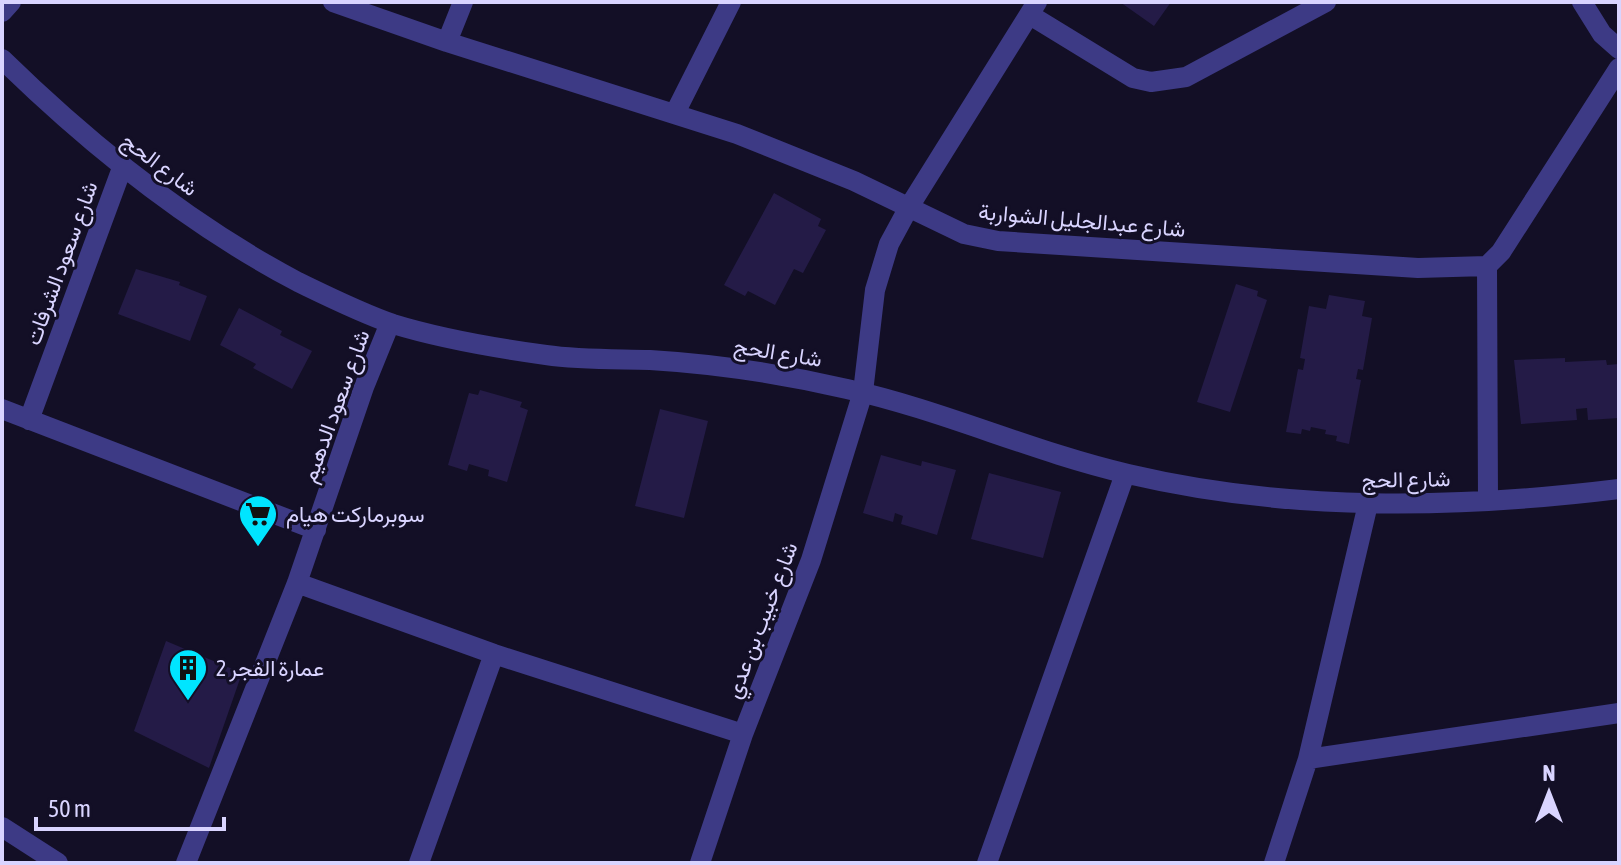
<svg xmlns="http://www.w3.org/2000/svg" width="1621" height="865" viewBox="0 0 1621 865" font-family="'Asap Condensed',Vazirmatn,sans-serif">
<rect width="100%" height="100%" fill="#130f26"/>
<path fill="#241b47" d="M1120 2H1171L1154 26Z
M774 193 821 219 818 226 826 230 803 273 794 269 775 305 748 291 745 296 724 285Z
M136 269 180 282 179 285 207 296 190 341 118 314Z
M1236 284 1258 291 1257 296 1267 300 1230 412 1197 402Z
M1329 295 1365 301 1362 316 1372 318 1363 370 1358 369 1356 379 1361 380 1349 444 1336 441 1337 436 1325 434 1326 430 1311 427 1310 431 1302 429 1301 434 1286 432 1298 369 1303 370 1305 359 1300 358 1309 306 1326 309Z
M239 308 282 331 280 335 312 351 292 389 253 368 256 364 220 345Z
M1565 358V362L1606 360 1607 365 1619 364 1617 383 1619 418 1588 420 1587 408 1576 409 1577 420 1521 424 1514 360Z
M480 390 522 402 520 407 528 410 507 482 488 476 489 470 469 464 467 471 448 465 469 393 478 395Z
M660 409 708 421 684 518 635 506Z
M881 455 921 466 922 461 956 470 937 535 901 524 903 516 895 513 893 522 863 513Z
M989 473 1061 492 1043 558 971 539Z
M166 641 242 673 209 768 134 731Z"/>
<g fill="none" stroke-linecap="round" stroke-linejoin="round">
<path stroke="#3d3a85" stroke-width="20" d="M333 2 447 42 737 134 854 181 964 234 998 241 1418 268 1487 266 1501 252 1619 68
M1582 2 1602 34 1619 49
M2 12 11 2
M1030 15 1133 78 1151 82 1186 77 1326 2
M447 42 463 2
M2 59C91 146 188 224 298 282 329 297 361 313 393 324 442 339 495 348 546 355 580 360 615 359 650 360 716 364 782 374 847 389 942 410 1033 452 1128 474 1289 512 1456 509 1619 489
M675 113 731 2
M1487 266 1488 501
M2 409 316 530
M29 420 122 168
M297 583 494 654 743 734
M1308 759 1619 713
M2 827 58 863
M186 863 297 583 364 387 390 323
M419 863 494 654
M700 863 743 734 811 560 863 392 875 290 889 244 909 207 1037 2
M987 863 1125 474
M1274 863 1308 759 1368 504"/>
</g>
<defs>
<symbol id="supermarket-pin" viewBox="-11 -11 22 30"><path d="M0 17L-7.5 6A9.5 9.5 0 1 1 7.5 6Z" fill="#00e5ff" stroke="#130f26"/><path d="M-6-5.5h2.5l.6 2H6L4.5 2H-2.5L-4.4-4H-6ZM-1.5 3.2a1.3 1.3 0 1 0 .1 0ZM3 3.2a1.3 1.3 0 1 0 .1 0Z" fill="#111"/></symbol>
<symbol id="building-pin" viewBox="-11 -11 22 30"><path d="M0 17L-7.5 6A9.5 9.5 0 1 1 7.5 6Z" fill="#00e5ff" stroke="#130f26"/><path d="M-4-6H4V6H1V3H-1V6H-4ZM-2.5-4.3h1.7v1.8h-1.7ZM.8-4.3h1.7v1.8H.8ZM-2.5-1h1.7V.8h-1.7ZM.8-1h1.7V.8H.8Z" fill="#111"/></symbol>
</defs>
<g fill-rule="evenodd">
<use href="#supermarket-pin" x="236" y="492" width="44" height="60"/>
<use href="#building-pin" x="166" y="646" width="44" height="60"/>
</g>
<g text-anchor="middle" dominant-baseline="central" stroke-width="6" stroke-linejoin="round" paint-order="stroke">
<g font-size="22" fill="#d9d4ff" stroke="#130f26">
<text transform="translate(160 164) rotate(37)">شارع الحج</text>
<text transform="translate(1082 220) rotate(5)">شارع عبدالجليل الشواربة</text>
<text transform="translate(61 263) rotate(-70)">شارع سعود الشرفات</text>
<text transform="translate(778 352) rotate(9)">شارع الحج</text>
<text transform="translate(335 406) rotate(-70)">شارع سعود الدهيم</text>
<text transform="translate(1406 479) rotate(-1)">شارع الحج</text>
<text transform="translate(761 620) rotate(-69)">شارع خبيب بن عدي</text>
</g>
<g font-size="22" fill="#d9d4ff" stroke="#130f26" text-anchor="start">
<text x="286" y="514">سوبرماركت هيام</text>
<text x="216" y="668">عمارة الفجر 2</text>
</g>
</g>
<rect width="1621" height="865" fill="none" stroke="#d9d4ff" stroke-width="8"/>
<g transform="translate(1549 793)" stroke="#130f26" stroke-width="6" paint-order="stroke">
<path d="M0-6L14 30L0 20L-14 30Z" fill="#d9d4ff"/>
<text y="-12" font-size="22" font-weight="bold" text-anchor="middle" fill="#d9d4ff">N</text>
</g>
<path d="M36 817v12h188v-12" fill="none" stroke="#d9d4ff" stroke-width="4"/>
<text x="48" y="817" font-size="24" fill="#d9d4ff" stroke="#130f26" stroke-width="6" paint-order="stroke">50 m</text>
</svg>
